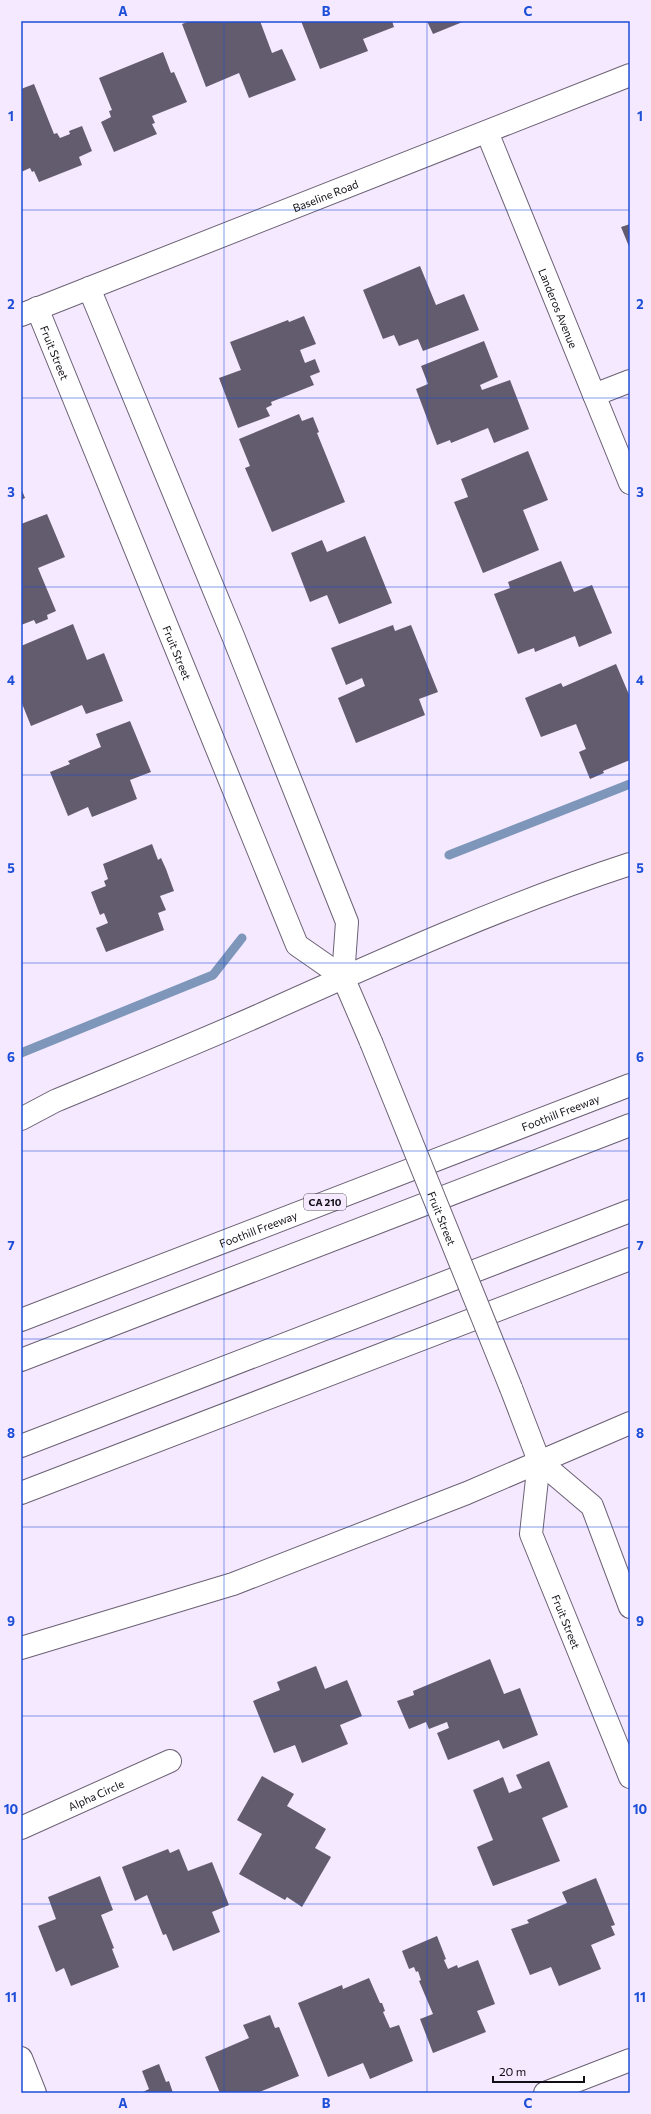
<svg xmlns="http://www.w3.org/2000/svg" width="651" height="2114" viewBox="0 0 651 2114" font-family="Commissioner,sans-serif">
<rect width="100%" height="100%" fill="#f5e9ff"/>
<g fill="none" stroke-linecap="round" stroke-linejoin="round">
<path stroke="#7d96ba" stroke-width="9" d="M449 855 630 784
M21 1053 213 975 242 938"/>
</g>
<path fill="#635b6e" d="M190 21H260L272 53 282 49 296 80 249 98 239 73 206 87 182 24Z
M301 21H392L394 27 363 39 368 51 320 69Z
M427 21H465L433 34Z
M163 52 171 73 174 72 187 102 152 116 155 123 152 124 157 134 114 152 101 122 111 117 109 111 112 110 99 78Z
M34 84 54 134 57 133 60 138 70 134 69 131 82 126 92 151 79 157 82 165 39 182 34 171 32 172 30 168 21 172V89Z
M630 224V249L621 227Z
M420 266 436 305 464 294 479 330 423 351 418 339 399 346 394 335 383 339 363 290Z
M304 316 316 344 300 350 305 363 315 359 320 372 310 376 314 385 271 402 272 405 266 408 270 416 238 428 219 378 241 370 230 342 288 320 289 322Z
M484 341 498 377 480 385 482 390 510 380 529 429 494 443 488 428 451 443 450 440 437 445 416 389 428 384 421 366Z
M299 414 302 421 313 417 319 432 317 433 345 502 272 532 245 468 250 466 239 439Z
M528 451 548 500 523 510 539 550 483 573 454 502 468 497 461 479Z
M21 488 25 498 21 500Z
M47 514 65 557 38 568 56 611 47 615 48 619 36 624 34 620 21 625V524Z
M365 536 392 603 339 624 327 595 310 602 291 553 322 540 327 552Z
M561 561 574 592 592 585 612 633 579 647 575 636 535 652 534 648 518 654 494 594 510 588 508 582Z
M73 624 87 660 104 653 123 701 86 714 82 705 31 726 21 701V646Z
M393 625 395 631 411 625 438 692 419 699 425 715 356 743 338 698 365 686 362 678 346 685 331 648Z
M616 664 630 697V760L603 771 604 773 590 779 579 752 586 749 576 724 541 737 525 698 561 683 563 687Z
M130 721 151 772 130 780 137 799 92 817 88 807 68 816 50 772 70 764 68 761 101 747 96 734Z
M152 844 158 860 161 858 166 869 174 891 160 896 166 910 158 913 164 930 106 952 96 928 108 923 104 913 100 915 91 892 106 886 104 881 108 879 103 864Z
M490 1659 504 1694 520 1688 538 1735 503 1749 499 1740 448 1760 437 1733 449 1728 447 1722 429 1729 426 1722 409 1729 397 1701 414 1695 413 1691Z
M316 1666 325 1689 347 1680 362 1716 340 1725 348 1744 302 1763 295 1745 274 1753 253 1701 280 1690 277 1682Z
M549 1761 568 1807 542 1818 560 1861 493 1886 477 1847 493 1840 473 1790 503 1777 509 1793 522 1788 516 1775Z
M262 1776 294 1794 287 1806 326 1829 315 1848 331 1857 302 1907 287 1897 285 1900 239 1874 262 1834 237 1820Z
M168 1849 170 1853 179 1849 188 1871 212 1862 229 1905 212 1912 220 1932 173 1951 166 1934 163 1935 147 1895 135 1901 122 1867Z
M100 1876 113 1910 101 1915 114 1948 112 1949 119 1967 71 1986 64 1968 56 1972 38 1926 56 1919 48 1897Z
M596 1878 615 1925 611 1926 615 1935 591 1945 601 1969 559 1986 551 1967 530 1975 511 1929 529 1923 527 1920 567 1903 562 1892Z
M437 1936 446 1959 444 1960 448 1969 457 1965 458 1968 478 1960 495 2004 477 2011 486 2032 433 2053 420 2019 433 2014 419 1981 421 1980 418 1971 416 1972 414 1967 409 1969 402 1951Z
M369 1978 380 2003H382L385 2011 383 2012 390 2028 399 2025 413 2061 370 2079 363 2063 328 2077 298 2003 342 1985 343 1989Z
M270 2015 275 2028 279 2027 299 2076 257 2093H220L205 2057 249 2038 243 2025Z
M159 2064 166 2082 169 2081 173 2093H141L149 2089 142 2071Z"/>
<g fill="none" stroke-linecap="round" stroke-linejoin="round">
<defs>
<g id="street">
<path id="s1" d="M487 132 630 483"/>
<path d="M594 395 630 381"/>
<path id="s2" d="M21 1828 170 1761"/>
<path d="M21 2058 35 2093"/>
<path d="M545 2093 630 2060"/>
</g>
<g id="secondary">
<path d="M89 288 233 636 347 922 343 977 371 1042"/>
<path id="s3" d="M37 308 297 945 343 977"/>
<path id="s4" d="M511 1388 539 1461 531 1534 630 1777"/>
<path d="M539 1461 592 1506 630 1607"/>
</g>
<g id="primary">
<path id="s5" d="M21 315 630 75"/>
</g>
<g id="highway">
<path d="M21 1119 55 1101C127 1071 200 1042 271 1010 389 957 507 904 630 864"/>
<path id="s6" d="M21 1320 630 1085"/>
<path d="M21 1360 630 1125"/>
<path d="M21 1446 630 1211"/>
<path d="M21 1493 630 1259"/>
<path d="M21 1648 233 1584 467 1493 630 1423"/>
</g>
</defs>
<use href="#street" stroke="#6b6174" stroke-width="24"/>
<use href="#secondary" stroke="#6b6174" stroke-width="24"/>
<use href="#primary" stroke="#6b6174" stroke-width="24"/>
<use href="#highway" stroke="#6b6174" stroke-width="24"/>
<use href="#street" stroke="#fff" stroke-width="22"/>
<use href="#secondary" stroke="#fff" stroke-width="22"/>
<use href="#primary" stroke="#fff" stroke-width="22"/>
<use href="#highway" stroke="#fff" stroke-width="22"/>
<defs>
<g id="secondary-bridge">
<path id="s7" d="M371 1042 511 1388"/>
</g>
</defs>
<use href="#secondary-bridge" stroke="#6b6174" stroke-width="24" stroke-linecap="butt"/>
<use href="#secondary-bridge" stroke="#fff" stroke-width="22"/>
</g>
<path fill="none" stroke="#1d4ed8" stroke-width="1" stroke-opacity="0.55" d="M224 21V2093M427 21V2093M21 210H630M21 398H630M21 587H630M21 775H630M21 963H630M21 1151H630M21 1339H630M21 1527H630M21 1716H630M21 1904H630"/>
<g text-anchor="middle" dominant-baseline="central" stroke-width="4" stroke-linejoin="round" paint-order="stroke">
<rect fill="#f5e9ff" stroke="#56505b" stroke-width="1" x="304" y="1194" width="42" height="16" rx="3"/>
<g font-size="10" font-weight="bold" fill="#120e15">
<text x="325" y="1202">CA 210</text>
</g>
<g font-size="11" fill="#120e15" stroke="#f5e9ff">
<text stroke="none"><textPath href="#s5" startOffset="327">Baseline Road</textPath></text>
<text stroke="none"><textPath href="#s1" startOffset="190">Landeros Avenue</textPath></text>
<text stroke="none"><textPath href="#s3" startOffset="48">Fruit Street</textPath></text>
<text stroke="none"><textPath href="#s3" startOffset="372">Fruit Street</textPath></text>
<text stroke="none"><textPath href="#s6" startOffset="578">Foothill Freeway</textPath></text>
<text stroke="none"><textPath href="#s7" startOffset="190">Fruit Street</textPath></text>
<text stroke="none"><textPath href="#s6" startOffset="254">Foothill Freeway</textPath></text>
<text stroke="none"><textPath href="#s4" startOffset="246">Fruit Street</textPath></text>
<text stroke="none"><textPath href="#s2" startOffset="82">Alpha Circle</textPath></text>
</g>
</g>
<rect width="651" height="2114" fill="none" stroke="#f5e9ff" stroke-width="44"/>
<path d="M493 2076v6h91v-6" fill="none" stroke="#120e15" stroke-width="2"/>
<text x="499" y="2076" font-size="12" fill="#120e15" stroke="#f5e9ff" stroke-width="3" paint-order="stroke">20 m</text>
<rect x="22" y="22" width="607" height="2070" fill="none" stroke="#1d4ed8" stroke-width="1.5"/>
<g font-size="13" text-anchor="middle" font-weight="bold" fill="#1d4ed8">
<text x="123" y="16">A</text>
<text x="326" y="16">B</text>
<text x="528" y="16">C</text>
<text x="11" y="121">1</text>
<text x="640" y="121">1</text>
<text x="11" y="309">2</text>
<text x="640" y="309">2</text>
<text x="11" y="497">3</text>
<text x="640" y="497">3</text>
<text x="11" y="685">4</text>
<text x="640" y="685">4</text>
<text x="11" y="873">5</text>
<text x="640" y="873">5</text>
<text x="11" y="1062">6</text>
<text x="640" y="1062">6</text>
<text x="11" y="1250">7</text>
<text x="640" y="1250">7</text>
<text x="11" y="1438">8</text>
<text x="640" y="1438">8</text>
<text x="11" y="1626">9</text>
<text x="640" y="1626">9</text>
<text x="11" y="1814">10</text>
<text x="640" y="1814">10</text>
<text x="11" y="2002">11</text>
<text x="640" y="2002">11</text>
<text x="123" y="2108">A</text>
<text x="326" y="2108">B</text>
<text x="528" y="2108">C</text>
</g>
</svg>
